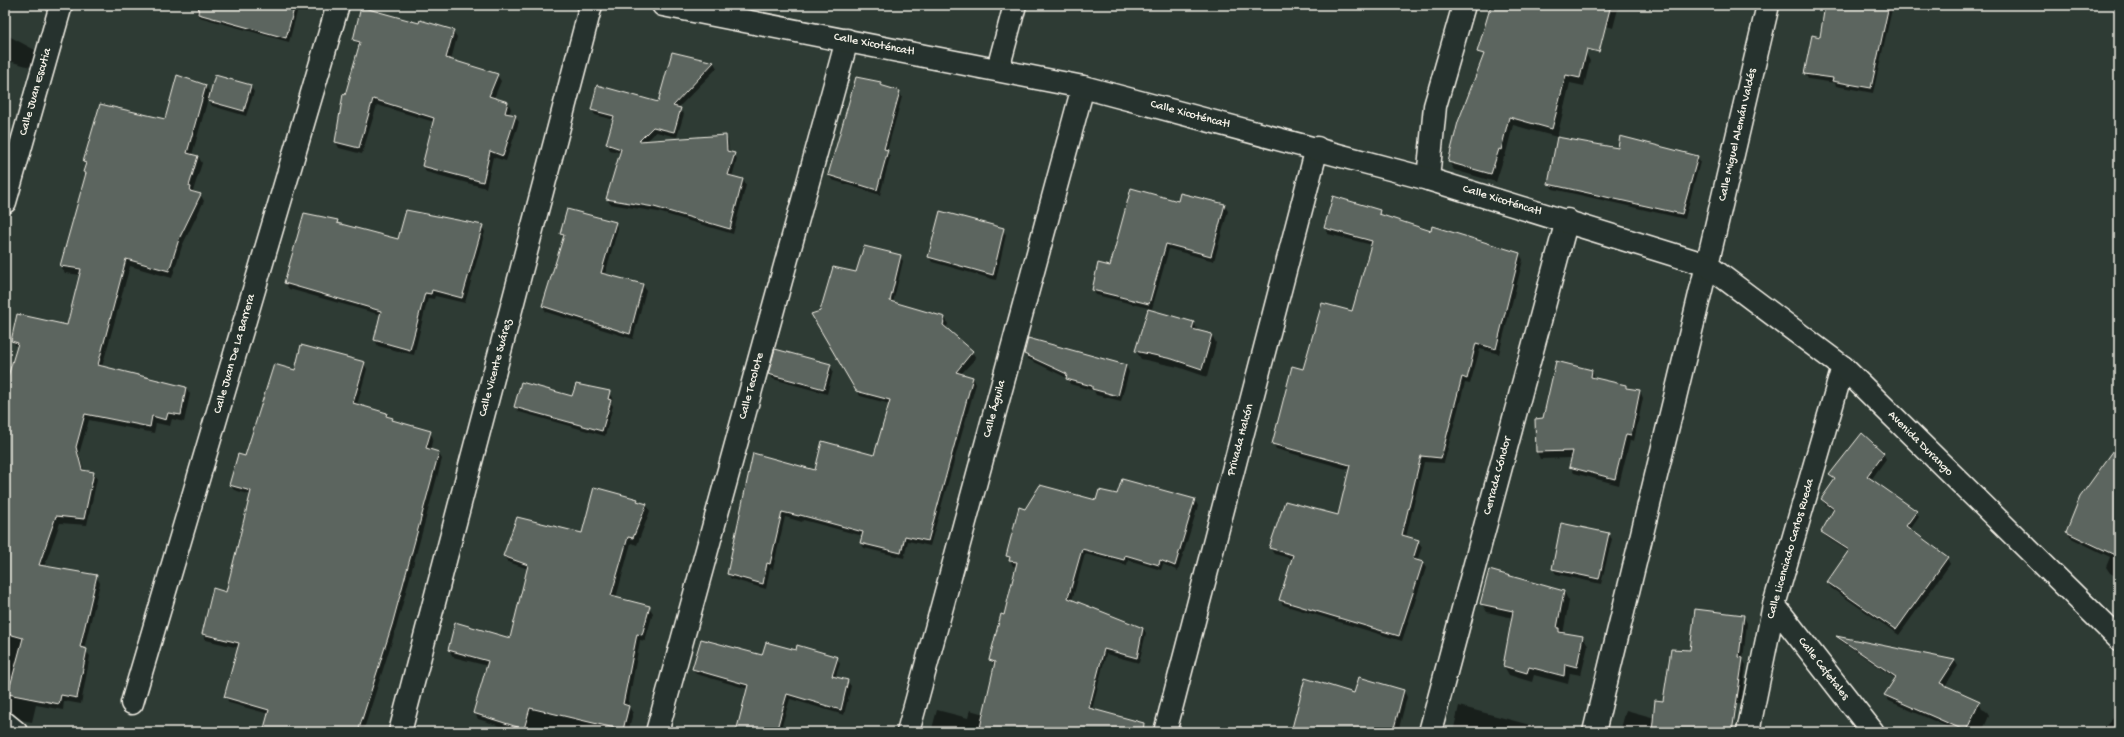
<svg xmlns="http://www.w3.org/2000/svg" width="2124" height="737" viewBox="0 0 2124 737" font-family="'Gochi Hand',sans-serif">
<rect width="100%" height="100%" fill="#2e3b34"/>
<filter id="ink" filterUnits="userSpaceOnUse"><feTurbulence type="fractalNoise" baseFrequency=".025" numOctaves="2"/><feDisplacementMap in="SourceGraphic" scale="8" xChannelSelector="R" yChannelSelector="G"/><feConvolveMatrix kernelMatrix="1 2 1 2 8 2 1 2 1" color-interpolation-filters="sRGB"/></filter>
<g filter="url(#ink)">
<path fill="#0007" d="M198 5H299L289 42 199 17 196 12Z
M1542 5H1619L1613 28Z
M1826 5H1893L1873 93 1836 86 1835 83 1808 79 1805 73 1820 37Z
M419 24 453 31 457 37 451 60 497 75 501 81 494 98 508 102 511 109 509 115 515 116 519 122 506 161 493 157 486 188 426 172 423 165 434 122 377 105 362 154 339 148 336 142 345 96 360 46 354 39Z
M5 34 35 50 38 56 34 68 5 60Z
M1585 52 1590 61 1584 86 1570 83 1557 137 1513 125 1505 157H1504L1496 182 1454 170 1449 162Z
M673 53 714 63 717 68 678 108 684 114 677 137 656 132 647 141 725 136 728 141 729 152 734 154 737 159 732 177 743 180 746 185 733 234 658 212 610 204 607 198 621 153 610 150 607 144 614 120 595 115 592 110 659 103Z
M880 83 883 87 899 92 902 97 887 151 890 157 880 195 832 180 829 175Z
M206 86 210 94 250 86 254 92 246 116 212 106 208 99 192 155 198 156 202 163 193 191 200 194 204 201 182 246 172 278 130 266 102 367 186 388 190 394 184 422 172 419 170 426 156 423 154 433 89 420 79 454 84 471 93 473 97 479 87 525 60 523 44 567 96 576 100 583 84 649 90 656 81 704 64 701 63 710 36 705 32 722 5 717V390L18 348 12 341 68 326 81 275 65 273 61 266 86 176 84 172 86 165 84 162 166 120Z
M1618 149 1697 157 1700 162 1685 219 1553 189 1549 184Z
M1178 203 1224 205 1228 211 1214 261 1169 249 1152 309 1096 295 1093 290Z
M1379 211 1382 216 1432 233 1433 227 1520 254 1523 260 1499 354 1480 349 1470 384 1465 383 1444 463 1424 462 1406 537 1418 541 1422 547 1417 561 1422 562 1426 568 1402 641 1283 605 1280 600 1293 559 1274 554 1270 548 1339 516 1350 470 1276 449 1273 443 1303 370 1353 313 1372 245 1328 234 1325 228Z
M337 221 339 225 398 240 482 226 485 232 465 303 435 296 434 299 428 298 414 355 378 346 375 340 381 315 289 289 285 283Z
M615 223 618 228 605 275 643 285 646 290 633 339 546 312 543 306 564 239 561 234Z
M1003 229 1006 235 996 280 932 262 929 257Z
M900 256 903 261 893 303 945 318 948 324 946 329 972 352 976 358 961 374 973 378 976 384 930 546 908 541 904 558 864 548 861 543 863 536 803 520 802 522 785 517 773 569 770 568 766 589 731 579 728 574 815 471 875 457 890 404 860 396 812 314 821 312 857 274Z
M1194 323 1198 331 1212 335 1216 343 1207 377 1178 367 1141 359 1136 351Z
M1025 354 1126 366 1129 372 1121 401 1096 395 1094 391 1070 384 1067 378 1028 359Z
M364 363 367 369 357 405 387 414 394 422 430 432 433 438 430 450 438 453 442 459 395 632 363 732H264L269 714 229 703 226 697 239 648 206 640 203 634 227 593 251 495 234 490 230 485 295 371Z
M830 365 833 371 827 394 773 379 769 373Z
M1592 371 1595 379 1626 386 1628 389 1640 391 1643 398 1634 441 1630 440 1619 485 1574 473 1570 467 1572 458 1540 459 1537 452 1536 420 1543 419Z
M610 392 613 398 611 403 613 406 605 436 519 412 515 407Z
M2119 445V578L2110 573 2106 567 2110 557 2071 538 2067 532Z
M1883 453 1886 459 1871 480 1916 512 1919 517 1910 530 1947 558 1950 564 1899 635 1831 588 1828 582 1849 552 1826 537 1822 532 1834 511 1825 504 1822 499 1835 481 1831 475Z
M594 488 637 500 639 503 646 504 650 511 637 545 631 543 616 598 649 607 653 613 645 641 640 640 628 706 633 713 628 732H608L598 729 597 732H519L478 719 474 712 488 666 453 657 449 650 511 639 528 569 508 562 504 556 582 534Z
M1118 495 1195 500 1198 506 1178 571 1163 564 1161 570 1128 560 1127 565 1085 554 1072 601 1143 628 1146 633 1139 663 1106 654 1092 710 1137 732H931L937 710 968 718 970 710 984 714 995 666 990 660 1005 616 1017 567 1013 566 1007 555 1026 510 1097 501Z
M1608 534 1612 539 1601 584 1556 574 1553 569Z
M1564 592 1569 601 1563 634 1583 637 1588 646 1581 675 1570 673 1568 684 1534 675 1532 682 1509 675 1504 666 1513 618 1487 612 1481 603Z
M1743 616 1747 623 1743 660 1746 665 1741 704 1717 702 1714 732H1620L1626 710 1655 718 1691 651Z
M1838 637 1955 661 1958 666 1945 686 1979 702 1982 709 1986 711 1989 716 1982 732H1959L1889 701 1885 695 1896 679 1841 641Z
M797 651 837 658 840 664 835 678 847 681 851 686 844 715 790 699 780 732H737L748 689 696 674 693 669Z
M1404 691 1407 697 1398 732 1365 724 1363 732H1292L1354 694Z
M1459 706 1556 732H1453Z
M2119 711V732H2099Z"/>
<path fill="#5c655e" stroke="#f4f1e8" d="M199 5H295L286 38 198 14Z
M1491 5H1611L1599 52 1587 49 1580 78 1566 75 1552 129 1509 117 1501 150 1499 149 1491 174 1448 162 1458 122 1484 54 1477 52Z
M1825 5H1889L1871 88 1832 81 1833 78 1804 74 1812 35 1820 37Z
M361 7 419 23 420 20 454 30 446 58 498 74 489 96 508 102 505 113 516 115 503 156 490 151 483 182 422 166 434 118 373 99 359 148 335 142 343 94 345 95 360 42 353 40Z
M672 52 714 62 673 106 681 108 674 132 653 127 639 141 726 135 727 151 735 153 728 175 743 179 730 229 654 207 606 199 621 149 606 144 614 116 591 110 597 85 658 102Z
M177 75 206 85 187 153 198 156 189 186 191 187 190 191 201 194 179 239 169 271 126 259 98 365 186 387 181 415 168 413 166 420 152 416 150 427 85 414 76 447 82 470 94 472 84 519 56 516 39 565 97 575 80 647 87 649 77 698 61 695 59 704 8 694 23 638 5 633V386L18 343 11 341 17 314 67 325 81 269 60 266 86 173 83 172 86 163 83 162 100 104 165 119Z
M215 75 251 85 244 111 208 101Z
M856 77 881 82 880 85 900 91 884 149 888 150 877 190 828 175Z
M1620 136 1698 156 1682 214 1548 184 1557 137 1618 148Z
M1131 188 1178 201 1180 193 1225 204 1211 256 1166 244 1149 304 1092 290 1098 263 1110 266Z
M1333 196 1380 210 1379 214 1431 231 1432 226 1520 253 1496 349 1476 343 1467 379 1462 377 1441 458 1421 456 1402 535 1419 540 1413 559 1423 562 1399 636 1279 600 1293 555 1269 548 1285 501 1338 515 1350 465 1272 444 1292 366 1303 369 1322 303 1352 311 1372 241 1324 228Z
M567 209 616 222 601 273 643 284 630 334 542 306 564 235 560 234Z
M406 210 483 225 462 298 432 290 431 294 425 293 410 350 374 340 381 311 284 283 304 213 338 220 337 223 398 239Z
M940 211 1004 228 993 275 928 257Z
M864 246 901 255 890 301 945 317 943 325 973 351 956 372 973 377 928 541 905 536 901 553 860 543 863 532 800 515 799 516 782 512 770 564 767 563 763 584 727 574 753 453 815 470 822 441 874 455 890 400 856 391 811 314 820 311 833 267 856 272Z
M1148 309 1194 322 1192 329 1212 334 1202 369 1172 359 1135 351Z
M1028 338 1126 365 1118 396 1092 389V386L1066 379 1067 374 1024 354Z
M301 345 365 362 353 403 387 413 386 416 393 418 392 420 431 431 426 448 439 452 392 625 358 732H263L269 710 224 697 239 643 202 634 213 588 226 592 251 491 229 485 238 454 245 456 274 364 295 370Z
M775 349 831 364 824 389 768 374Z
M1556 361 1592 370 1591 377 1626 385V388L1640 390 1631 435 1626 434 1615 479 1569 467 1573 451 1536 452 1535 419 1543 418Z
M521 382 572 396 576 384 610 391 608 399 611 400 602 431 514 407Z
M1862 433 1884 453 1867 476 1917 511 1906 526 1948 557 1896 630 1827 582 1849 550 1821 532 1834 509 1821 499 1835 479 1829 475Z
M2119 443V557L2066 532 2080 497Z
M1122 479 1195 499 1175 566 1160 560 1159 565 1125 555 1124 560 1082 549 1068 598 1143 628 1137 658 1104 649 1089 708 1144 723 1143 732H979L995 662 989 660 1001 614 1004 615 1017 562 1009 561 1010 557 1006 556 1019 507 1025 509 1040 485 1096 500 1099 490 1117 494Z
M594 487 638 499 637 501 647 504 633 538 628 537 611 596 650 606 642 635 637 634 623 704 629 706 623 730 530 708 524 729 473 713 488 661 448 650 455 622 510 638 528 565 503 556 517 517 582 533Z
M1561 523 1609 533 1599 579 1552 569Z
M1489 570 1564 591 1557 628H1559V632L1583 636 1577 667 1565 664 1564 676 1529 667 1527 673 1503 666 1513 611 1480 604Z
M1695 609 1744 615 1739 657 1743 658 1732 732H1652L1655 700 1663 701 1671 649 1690 650Z
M1836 636 1955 660 1940 683 1980 701 1966 731 1884 695 1896 677Z
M701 639 762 655 766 642 796 650 797 645 838 657 832 676 848 680 841 710 787 694 776 732H736L748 685 692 669Z
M1359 677 1404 690 1393 732H1291L1305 678 1354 693Z"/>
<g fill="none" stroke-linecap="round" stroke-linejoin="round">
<defs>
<path id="street" d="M998 69 1015 5
M1428 179 1435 106 1464 5
M5 202 61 5
M1774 605 1873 732
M132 703 338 5
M5 723 16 732
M400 732 591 5
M657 732 847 40
M908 732 1083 87
M1165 732 1317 148
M1430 732 1567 220
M1594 732 1707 265 1768 5
M1748 732 1774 605 1843 367"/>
<path id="secondary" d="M663 5 1083 87 1428 179 1707 265 1843 367 2119 639"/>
</defs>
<use href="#street" stroke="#f4f1e8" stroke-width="25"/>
<use href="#secondary" stroke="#f4f1e8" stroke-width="25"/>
<use href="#street" stroke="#26332d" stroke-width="22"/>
<use href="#secondary" stroke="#26332d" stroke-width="22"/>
</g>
</g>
<g text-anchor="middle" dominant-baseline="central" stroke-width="3.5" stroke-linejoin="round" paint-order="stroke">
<g font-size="12" fill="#f4f1e8" stroke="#26332d">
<text transform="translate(874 45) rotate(11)">Calle Xicoténcatl</text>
<text transform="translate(36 92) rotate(-74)">Calle Juan Escutia</text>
<text transform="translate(1190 115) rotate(15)">Calle Xicoténcatl</text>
<text transform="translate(1738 135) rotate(-77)">Calle Miguel Alemán Valdés</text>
<text transform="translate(1502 201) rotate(17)">Calle Xicoténcatl</text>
<text transform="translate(235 354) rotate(-74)">Calle Juan De La Barrera</text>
<text transform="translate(496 368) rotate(-75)">Calle Vicente Suárez</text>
<text transform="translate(752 386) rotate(-75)">Calle Tecolote</text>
<text transform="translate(995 409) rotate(-75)">Calle Águila</text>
<text transform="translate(1241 440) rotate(-75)">Privada Halcón</text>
<text transform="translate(1920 444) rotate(45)">Avenida Durango</text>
<text transform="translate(1498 476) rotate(-75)">Cerrada Cóndor</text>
<text transform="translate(1791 549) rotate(-74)">Calle Licenciado Carlos Rueda</text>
<text transform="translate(1823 669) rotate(52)">Calle Cafetales</text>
</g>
</g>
<rect width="2124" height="737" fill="none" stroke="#26332d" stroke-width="20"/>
<rect x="10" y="10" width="2104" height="717" fill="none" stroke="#f4f1e8" stroke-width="1.5" filter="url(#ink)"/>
</svg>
